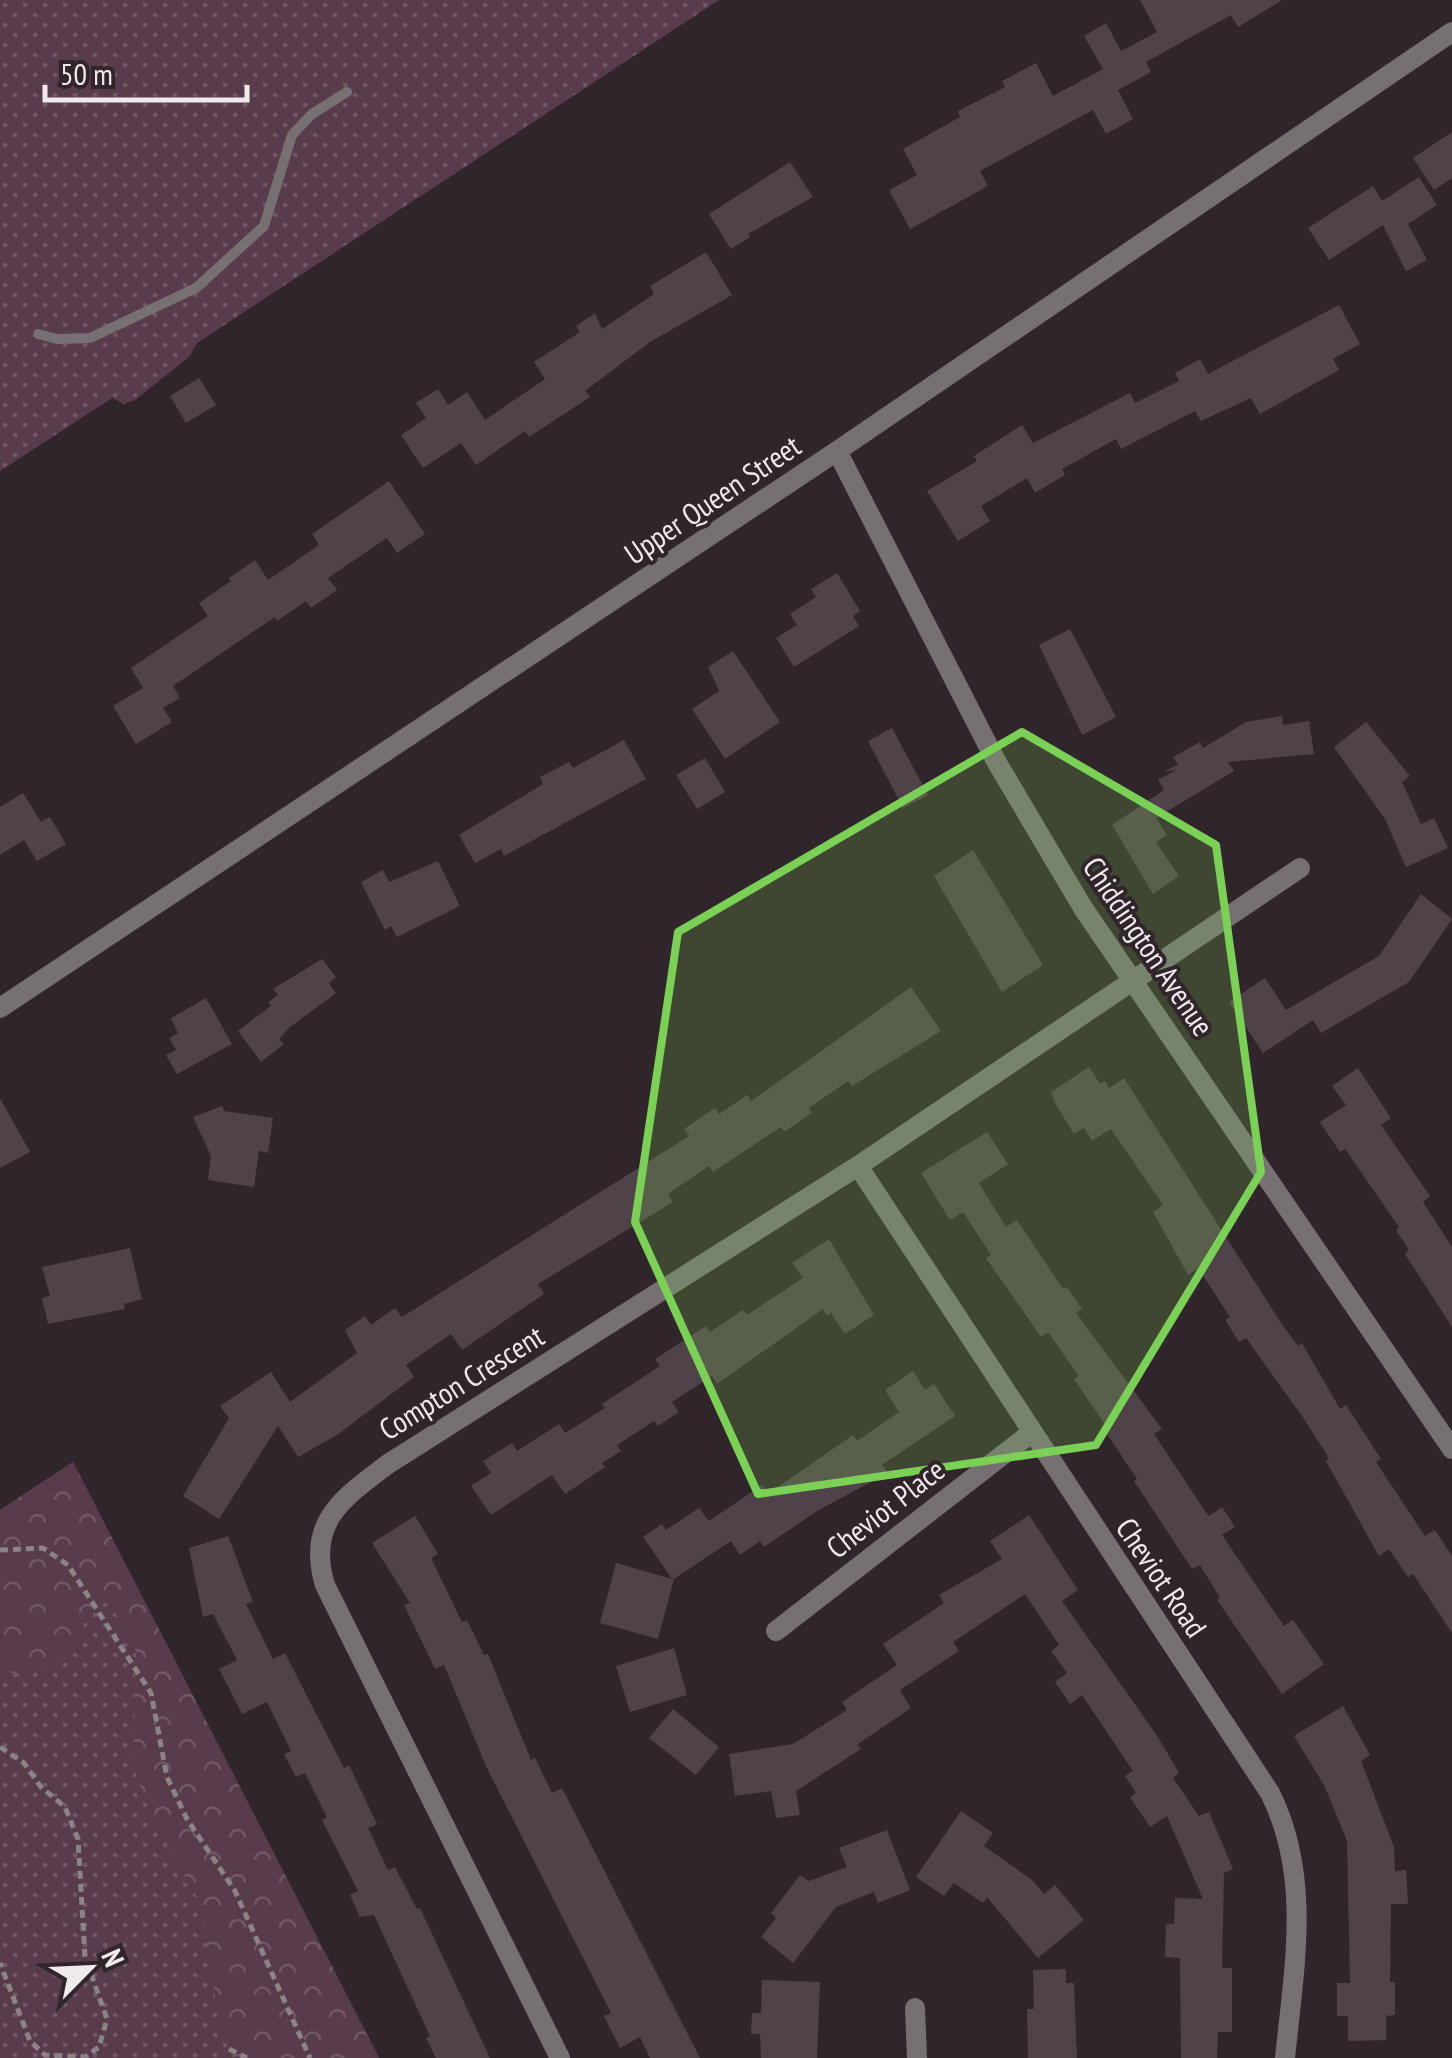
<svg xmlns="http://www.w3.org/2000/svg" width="1452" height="2058" viewBox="0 0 1452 2058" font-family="'PT Sans Narrow',sans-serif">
<defs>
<pattern id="green-dots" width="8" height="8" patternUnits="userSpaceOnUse" patternTransform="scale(2.5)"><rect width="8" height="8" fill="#593c4b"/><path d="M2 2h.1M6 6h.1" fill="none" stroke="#715865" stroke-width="1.8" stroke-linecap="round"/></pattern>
<pattern id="forest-crowns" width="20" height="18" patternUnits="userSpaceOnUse" patternTransform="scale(2.5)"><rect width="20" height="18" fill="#593c4b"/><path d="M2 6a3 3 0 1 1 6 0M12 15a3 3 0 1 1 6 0" fill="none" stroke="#715865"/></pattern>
</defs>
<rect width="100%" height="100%" fill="#30252b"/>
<path fill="url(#green-dots)" d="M0 0H719L197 343 189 357 135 400 124 404 112 398 0 471Z
M73 1462 379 2058H0V1510Z"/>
<path fill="url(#forest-crowns)" d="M73 1462 379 2058H233L218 2015 200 1903 152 1817 133 1766 136 1651 101 1587 69 1657 19 1677 0 1667V1510Z"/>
<path fill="#4f4349" d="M1140 0H1282L1238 27 1231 15 1146 62 1151 72 1118 90 1133 119 1106 134 1093 110 980 171 988 186 910 229 889 190 917 175 903 149 960 117 958 111 1005 87 1002 81 1036 63 1053 96 1103 69 1084 36 1106 23 1121 51 1157 32Z
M1452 132V178L1434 190 1413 158Z
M790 162 813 197 748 234 750 237 731 249 709 214Z
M1419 177 1437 205 1408 224 1427 260 1406 271 1383 225 1329 260 1308 228 1373 186 1382 201Z
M706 252 732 295 650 342 585 391 590 397 529 437 525 431 476 465 461 443 423 468 401 435 426 418 416 403 438 389 448 405 467 392 485 420 545 379 534 362 580 332 576 326 595 313 602 329 654 294 650 286Z
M1339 305 1360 344 1333 359 1339 370 1260 414 1251 398 1201 421 1195 411 1121 449 1116 439 1062 469 1065 475 1035 493 1027 478 981 506 990 521 958 541 927 491 977 461 974 456 1022 425 1033 443 1130 393 1135 403 1179 381 1175 373 1200 359 1208 374Z
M199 378 216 405 186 423 170 396Z
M389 481 425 534 397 553 387 538 328 578 337 590 311 608 306 601 277 621 275 617 173 686 180 698 163 708 172 722 136 744 113 706 143 688 131 668 208 616 199 603 231 581 229 578 255 560 268 580 319 545 312 534Z
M837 573 860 611 853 616 859 626 794 667 776 638 797 625 790 614 816 597 811 589Z
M1070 629 1116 717 1082 735 1039 645Z
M733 651 780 722 725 759 692 709 719 691 708 667Z
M1282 716 1283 725 1309 721 1314 754 1228 762 1234 771 1156 818 1167 835 1156 842 1179 876 1153 894 1112 825 1164 790 1158 780 1176 770 1166 771 1178 764 1173 757 1200 742 1203 748 1246 722Z
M1366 722 1410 776 1402 782 1421 824 1434 818 1448 848 1406 867 1385 819 1334 747Z
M892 728 928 795 903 808 868 741Z
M624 740 646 779 504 856 501 849 475 863 459 835 543 784 540 777 569 762 573 768Z
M705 758 725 792 697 809 676 775Z
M23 793 41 822 50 817 66 844 37 861 24 840 0 855V807Z
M973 850 1043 965 1002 992 934 876Z
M438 861 460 906 397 937 391 926 385 930 361 882 383 870 389 882Z
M1421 894 1452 919 1409 982 1321 1033 1313 1020 1263 1053 1229 1002 1265 978 1286 1010 1379 956Z
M322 959 336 977 329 983 336 993 290 1027 279 1039 284 1044 261 1062 238 1031 271 1006 268 1002 278 995 273 989Z
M911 987 941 1031 852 1086 848 1081 809 1108 812 1113 784 1132 781 1127 713 1172 709 1166 668 1194 673 1202 538 1284 544 1294 462 1350 451 1334 406 1365 414 1377 337 1435 298 1457 278 1426 219 1519 183 1496 229 1418 220 1406 271 1372 290 1402 357 1353 345 1330 365 1316 371 1325 395 1308 402 1317 689 1136 684 1129 715 1108 719 1114 747 1095 751 1101Z
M206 998 232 1044 177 1074 166 1055 176 1050 169 1038 178 1033 171 1018Z
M1089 1067 1100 1084 1105 1081 1109 1088 1124 1078 1283 1326 1298 1346 1302 1343 1340 1409 1346 1405 1381 1459 1376 1462 1425 1536 1435 1530 1452 1556V1633L1413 1574 1408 1577 1389 1549 1379 1556 1326 1461 1329 1458 1302 1416 1246 1338 1239 1342 1225 1320 1230 1317 1198 1268 1188 1275 1153 1212 1163 1205 1111 1129 1092 1141 1084 1128 1074 1134 1056 1105 1051 1092Z
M1358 1068 1391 1118 1381 1125 1430 1196 1423 1202 1452 1247V1327L1405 1254 1409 1250 1396 1230 1399 1227 1345 1149 1340 1152 1320 1122 1346 1105 1332 1086Z
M0 1098 30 1152 0 1168Z
M222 1106 224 1111 273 1118 268 1153 259 1151 254 1187 208 1180 211 1156 193 1117Z
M987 1132 1008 1164 979 1183 1006 1227 1017 1220 1063 1289 1067 1287 1082 1309 1076 1313 1162 1429 1154 1434 1205 1511 1209 1516 1222 1507 1235 1527 1222 1535 1284 1626 1293 1620 1324 1664 1282 1694 1217 1600 1220 1598 1200 1565 1192 1569 1134 1481 1137 1479 1105 1431 1108 1429 1074 1379 1079 1376 1048 1332 1041 1337 986 1258 991 1255 963 1212 950 1220 921 1173Z
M829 1239 874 1315 845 1334 831 1313 827 1316 823 1309 717 1384 712 1376 672 1402 679 1412 658 1426 654 1421 617 1445 621 1451 602 1463 605 1467 565 1494 552 1475 491 1515 471 1486 491 1473 483 1461 512 1443 517 1451 559 1424 565 1433 605 1408 602 1404 660 1366 655 1359 706 1326 710 1332 743 1310 747 1315 803 1278 792 1263Z
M130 1248 142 1299 124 1304 125 1309 48 1324 42 1298 50 1296 42 1267Z
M913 1371 925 1390 934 1384 955 1416 882 1465 888 1473 817 1511 764 1547 760 1541 740 1555 731 1541 674 1579 658 1639 600 1623 616 1563 672 1579 643 1537 662 1524 666 1530 699 1508 709 1521 762 1485 768 1494 853 1435 857 1441 899 1412 885 1390Z
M1029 1515 1078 1590 1062 1601 1158 1737 1179 1773 1173 1778 1199 1816 1209 1812 1233 1869 1224 1873 1222 1968H1232V2032H1218L1217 2058H1181L1180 1958 1165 1957 1166 1924H1174L1175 1898 1203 1899 1167 1816 1150 1827 1130 1797 1136 1793 1125 1776 1133 1771 1082 1695 1070 1704 1055 1682 1067 1673 1051 1651 1059 1645 1025 1594 953 1642 959 1651 900 1690 911 1708 858 1744 861 1749 796 1791 800 1815 776 1818 771 1791 735 1796 729 1754 793 1744 847 1710 842 1702 897 1665 883 1644 944 1603 939 1595 1002 1559 990 1541Z
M415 1516 438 1554 431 1558 462 1622 467 1620 484 1655 488 1654 531 1760 535 1758 552 1793 562 1788 700 2058H650L640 2037 620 2048 604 2016 611 2013 486 1766 444 1665 435 1669 404 1605 410 1603 372 1543Z
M228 1536 253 1602 246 1604 273 1659 285 1653 344 1768 349 1765 377 1824 368 1828 388 1870 395 1867 417 1909 420 1908 490 2058H436L426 2038 430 2036 374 1915 360 1917 350 1895 358 1891 322 1820 327 1817 305 1773 296 1777 284 1754 291 1751 267 1702 242 1714 219 1669 237 1660 213 1614 203 1617 189 1548Z
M674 1648 687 1695 630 1712 616 1666Z
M1343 1706 1370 1755 1361 1761 1394 1847 1395 1871 1406 1870 1408 1904H1391L1390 1982H1395V2015L1386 2016V2040L1348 2041V2016H1337V1983H1350L1347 1841 1324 1785 1294 1736Z
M673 1709 719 1747 696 1775 649 1738Z
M961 1811 993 1833 984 1846 1032 1880 1044 1894 1055 1885 1084 1920 1038 1958 987 1897 983 1903 954 1883 944 1896 916 1877Z
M887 1830 910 1890 878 1903 874 1892 836 1907 793 1963 761 1937 776 1918 771 1913 800 1875 809 1881 847 1867 839 1848Z
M1066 1969V1983H1074L1077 2058H1028L1027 2009H1034L1033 1970Z
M762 1980 820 1982 817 2058H761L760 2034H751L752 2013H761Z"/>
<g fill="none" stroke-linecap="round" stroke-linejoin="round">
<path stroke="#8c8388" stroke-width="5" stroke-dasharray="8 5" stroke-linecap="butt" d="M0 1550 43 1548 68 1565 151 1693 167 1777 187 1819 235 1891 310 2058
M0 1747 24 1763 41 1787 65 1807 78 1839 85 1957 107 2019 99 2047 85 2057 45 2055 30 2041 0 1963
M229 2049 247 2058"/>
<path stroke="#767073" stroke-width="10" d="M38 334 57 339 90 338 196 288 264 226 292 135 312 114 347 92"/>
<path stroke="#767073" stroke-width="20" d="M858 1166 1270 1793C1312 1877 1294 1968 1285 2058
M776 1631 1031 1433
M915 2008 917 2058
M560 2058 325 1585C306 1522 343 1498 388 1464L858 1166 1300 868"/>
<path stroke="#767073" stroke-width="20" d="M837 451 996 761 1083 908 1452 1449
M0 1008 837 451 1452 32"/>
</g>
<path fill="#7bd155" fill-opacity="0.2" stroke="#7bd155" stroke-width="8" stroke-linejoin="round" d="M1022 732 1216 845 1261 1172 1096 1445 758 1494 635 1222 678 932Z"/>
<g text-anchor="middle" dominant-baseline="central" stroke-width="8" stroke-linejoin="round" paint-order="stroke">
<g font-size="30" fill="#f1eaed" stroke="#30252b">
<text transform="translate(712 499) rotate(-34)">Upper Queen Street</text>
<text transform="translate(1149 946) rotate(56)">Chiddington Avenue</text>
<text transform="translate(461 1382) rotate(-32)">Compton Crescent</text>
<text transform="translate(885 1508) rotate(-38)">Cheviot Place</text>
<text transform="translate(1162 1577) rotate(56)">Cheviot Road</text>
</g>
</g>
<g transform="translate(90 1968) rotate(66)" stroke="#30252b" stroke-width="8" paint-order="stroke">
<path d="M0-8L18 38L0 25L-18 38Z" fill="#f1eaed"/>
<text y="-15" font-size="28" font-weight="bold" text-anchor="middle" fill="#f1eaed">N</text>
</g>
<path d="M45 85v15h202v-15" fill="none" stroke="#f1eaed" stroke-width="5"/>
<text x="60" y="85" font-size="30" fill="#f1eaed" stroke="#30252b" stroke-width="8" paint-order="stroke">50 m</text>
</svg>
